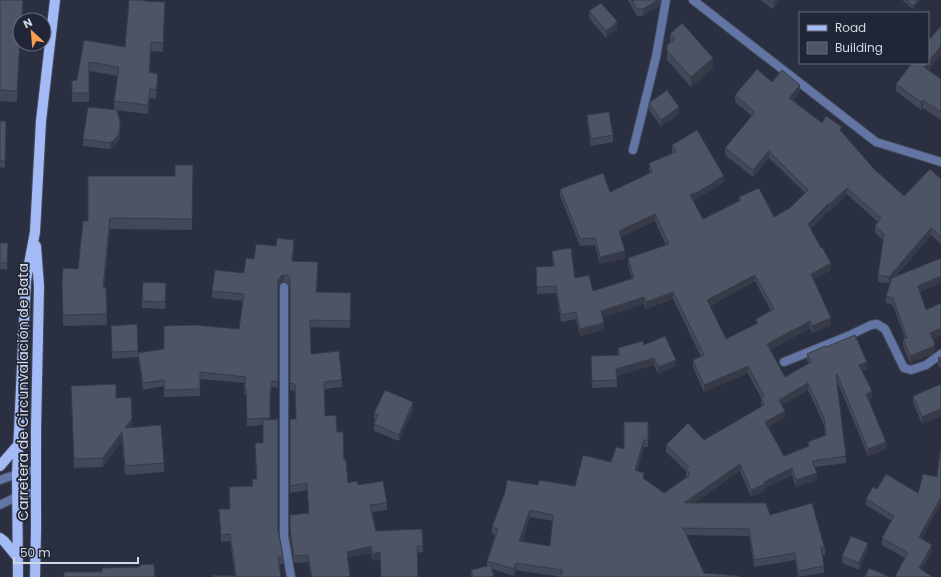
<svg xmlns="http://www.w3.org/2000/svg" width="941" height="577" viewBox="0 0 941 577" font-family="Poppins,sans-serif">
<rect width="100%" height="100%" fill="#2a3041"/>
<g fill="none" stroke-linecap="round" stroke-linejoin="round">
<defs>
<path id="service" d="M633 150 656 57 666 0"/>
<path id="minor" d="M693 0 876 142 941 162
M284 287V536L291 577
M784 362 848 336 871 325 877 324 885 329 904 368 911 370 926 365 941 354
M0 480 17 474 36 469
M0 505 18 496 36 492"/>
<path id="primary" d="M0 466 18 445
M0 538 4 541 18 558
M18 577 17 474 26 280 35 232 41 121 55 0
M35 577 36 531V429L39 286 36 246"/>
</defs>
<use href="#service" stroke="#454b5b" stroke-width="10"/>
<use href="#minor" stroke="#454b5b" stroke-width="10"/>
<use href="#primary" stroke="#454b5b" stroke-width="12"/>
<use href="#service" stroke="#6275a5" stroke-width="8"/>
<use href="#minor" stroke="#6275a5" stroke-width="8"/>
<use href="#primary" stroke="#a3baf6" stroke-width="10"/>
</g>
<path fill="#424858" fill-rule="evenodd" d="M0 0 20 20 17 102 0 101Z
M129 0H145V1L165 11 163 52 151 51 150 72 158 83 156 99 150 98 148 114 114 110V101L118 76 89 71V102H72V81L77 80 84 40 125 47Z
M628 0H660V4L659 6 643 16H637Z
M760 0H780L773 9Z
M902 0H921L913 9Z
M589 11 617 29 606 38 589 18Z
M941 26V54L928 70 941 79V120L923 108 921 110 896 91V84Z
M670 34 713 68 691 87 667 60V45L670 43Z
M772 82 800 92 793 100 822 123 842 132 874 169 904 196 941 179V244L931 235 895 277 920 292 926 310 941 303V335L933 339 935 351 932 354 910 363 903 346V339L905 338 893 305 886 303V296L891 282 889 283 878 282V275L883 240 875 233V226L878 222 847 194 830 211 829 210 810 229 831 270 813 279 831 325 812 333 810 328 770 350 785 377 809 363 807 361V354L826 347 867 369 862 371 872 398 869 399 886 449 868 456 837 381H836L846 456V463L815 467 817 480 796 487 792 475 765 488V490L751 497 740 471 694 503 770 515 825 549V556L822 554 824 566V573L798 577 795 560 754 567 749 536 686 535 561 577 516 570 514 576 492 569 494 577H471V570L487 566V561L495 535 492 534V527L538 485 575 486 611 462 624 449 648 422V447H644L637 471 644 479 664 493 687 477 686 476V471L666 452V445L704 440 762 407 761 405V398L748 373 704 392 693 367V360L701 357 673 299 646 309 644 304 603 317 604 330 580 336 576 319 561 322 556 293 537 294 536 267 553 266 552 257V251L575 278 593 291 632 279 628 265V258L666 245 655 221 621 237 625 258 600 264 595 245 580 246 560 196V189L610 192 650 173 649 170V163L673 154 672 152V145L724 182 698 198 693 200 703 219 739 201V197L774 217 790 208 805 193 769 158 753 177 725 155V148L752 116 735 102V95ZM755 281 771 311 756 319V324L726 339 710 306ZM808 390 824 425 825 435 808 442V447L784 456 768 427 785 418 782 405ZM530 517 553 521 550 546 522 542Z
M649 103 679 114 661 126 649 110Z
M587 115 613 135V142L591 146 587 122Z
M0 121H6L5 168 0 167Z
M120 134 119 140 115 145 110 149 83 146V139Z
M193 165 192 230 110 229 104 287H106L107 325 63 326 62 284 78 269 88 221 175 176Z
M0 243H8L7 270 0 269Z
M276 246H294L293 261 318 269 317 292 351 293 350 328 310 327 311 354 342 380V387L324 389 325 416 337 432 344 460 348 483 358 485 387 503V510L372 512 376 531 422 529 423 552 417 553 373 561 371 553 347 558 350 577H311L308 562 294 563 290 536V515L309 513 307 490 290 493V419H296L295 391 290 390V287L289 284 286 282H281L278 287V388L272 387 270 401V419L278 529 283 557V564H279L235 576 230 541 221 542 219 509H229L252 486V479H256L255 443H263V425L247 426 246 394H244L245 383 200 379V396L164 397V386L143 390 138 357 112 359 111 326 137 324 138 353 164 349 239 329 243 301 212 298V291L244 273 254 259Z
M166 290 165 309 142 308V301Z
M644 345 676 366 658 374 654 365 617 376V387L592 388 591 356 618 355V348Z
M941 357V370L938 365V358Z
M941 384V416L922 424 913 403V396Z
M71 386 116 398 132 427V428L164 463V472L125 475 122 441 103 467 74 468Z
M413 409 399 441 374 431V424L376 421 374 420V413Z
M941 445V503L921 539 932 551 922 569 905 558 882 545V538L892 521 866 505V499L877 489 918 493 937 477Z
M868 549 859 570 842 563V556Z"/>
<path fill="#363b47" d="M658 0H660L659 6 643 16V9Z
M775 0H780L773 9V3Z
M918 0H921L913 9V6Z
M165 2V11L163 52V43Z
M617 22V29L606 38V31Z
M20 39V44L17 102V91Z
M151 42V51L149 81V72Z
M941 46V54L924 75V67Z
M713 58V68L691 87V77Z
M158 74V83L156 99V90Z
M800 85V92L789 104V98Z
M150 89V98L148 114V105Z
M923 100V108L921 110V102Z
M679 107V114L661 126V120Z
M120 128V134L119 140 115 145 110 149V143Z
M769 151V158L753 177V170Z
M724 176V182L698 198 690 201V195Z
M847 188V194L830 211V204Z
M829 203V210L808 231V224Z
M655 214V221L619 238V231Z
M110 218V229L103 298V287Z
M931 228V235L889 283V277Z
M294 240V246L292 268V261Z
M625 251V258L600 264V257Z
M831 263V270L811 281V274Z
M284 275V282H281L278 287V280L281 276Z
M755 275V281L707 307V300Z
M941 276V283L918 293V286Z
M673 292V299L646 309V302Z
M644 297V304L601 318V311Z
M831 318V325L812 333V326Z
M810 321V328L767 351V344Z
M604 323V330L580 336V329Z
M941 328V335L930 340V333Z
M935 344V351L932 354 910 363V356Z
M654 358V365L616 376V369Z
M676 360V366L658 374V367Z
M867 362V369L859 372V365Z
M748 366V373L704 392V385Z
M272 381V387L270 402V395Z
M808 383V390L779 407V400Z
M872 391V398L866 401V394Z
M413 402V409L399 441V435Z
M941 409V416L922 424V417Z
M785 411V418L765 429V422Z
M132 418V427L125 437V428Z
M122 432V441L103 467V458Z
M644 440V447L635 477V470Z
M886 442V449L868 456V449Z
M740 464V471L684 510V503Z
M792 468V475L765 488V490L751 497V490L764 482Z
M817 473V480L796 487V480Z
M941 497V503L919 544V537Z
M530 510V517L519 548V541Z
M868 543V549L859 570V563Z
M932 545V551L919 574V568Z
M371 546V553L347 558V552Z
M380 552V559L373 561V554Z
M516 563V570L514 576V569Z"/>
<path fill="#4d5466" stroke="#363b47" fill-rule="evenodd" d="M0 0H23L22 20H20V39L17 91 0 90Z
M129 0H143V1L165 2 163 43 151 42 149 72 158 74 156 90 150 89 148 105 114 101 119 67 89 62V93H72V81L77 80 84 40 125 47Z
M632 0H658L643 9H637Z
M769 0H775L773 3Z
M906 0H918L913 6Z
M601 3 617 21V22L606 31 589 11Z
M682 23 713 58 691 77 667 51V45L675 39 670 34Z
M941 26V46L928 62V41Z
M912 63H928L924 67 941 79V112L923 100 921 102 896 84Z
M757 69 772 82 782 70 800 85 789 98 822 123 826 116 842 127 840 130 874 169 904 196 930 169 941 179V237L931 228 889 277 878 275 884 234 875 226 881 218 847 188 830 204 829 203 808 224 821 248 822 247 831 263 811 274 831 318 812 326 810 321 767 344 785 377 811 362 807 354 825 346 826 347 855 335 867 362 859 365 872 391 866 394 886 442 868 449 837 374 836 375 846 456 812 461 817 473 796 480 792 468 764 482 765 484 751 490 740 464 684 503H766L770 515 812 503 825 549 821 547 824 566 798 571 795 553 754 560 749 529 683 528 704 573 740 576V577H561L562 570 516 563 514 569 487 561 498 529 492 527 505 492 507 480 538 485 539 480 575 486 583 455 611 462 616 447 624 449V422H648V440H644L635 470 644 473 643 478 664 493 690 475 686 469 689 467 666 445 688 423 704 440 764 405 761 398 764 396 748 366 704 385 693 360 704 355 673 292 646 302 644 297 601 311 604 323 580 329 576 312 561 315 556 286 537 287 536 267 554 266 552 251 571 248 575 278 589 275 593 291 634 278 628 258 669 244 655 214 619 231 625 251 600 257 595 238 580 239 560 189 603 173 610 192 652 172 649 163 676 152 672 145 697 130 724 176 698 192 690 195 703 219 741 200 739 197 759 188 774 217 790 208 808 190 769 151 753 170 725 148 755 112 735 95ZM755 275 774 309 756 319 758 323 726 339 707 300ZM808 383 824 418 826 435 808 442 809 446 784 456 765 422 785 411 779 400ZM530 510 553 515 550 546 519 541Z
M667 90 679 107 661 120 649 103Z
M88 107 117 110 120 121V128L119 134 115 139 110 143 83 139Z
M609 112 613 135 591 139 587 115Z
M0 121H6L5 161H0Z
M175 165H193L192 219 110 218 103 287H106L107 314 63 315 62 284 63 268 78 269 83 221H88V176H175Z
M277 238 294 240 292 261 318 262 316 292 351 293 350 321 310 320 311 354 339 351 342 380 324 382 325 416 336 415 337 432H343L344 460H346L348 483 357 481 358 485 383 481 387 503 370 505 376 531 422 529 423 546H417L418 577H381L380 552 373 554 371 546 347 552 350 577H312L308 555 294 556 290 529V515L309 513 307 483 290 486V419H296L295 384 290 383V280L289 277 286 275H284L281 276 278 280V382L272 381 270 395V418L247 419 246 387H244L246 377 200 372V389L164 390V380L143 383 138 353 164 349V326L194 325 239 329 244 294 212 291 215 270 244 273 246 258 254 259 256 244 276 246Z
M0 243H8L7 263H0Z
M941 258V276L918 286 926 310 941 303V328L930 333 935 344 932 347 910 356 903 339 907 338 893 298 886 296 892 278Z
M143 282 166 283 165 302 142 301Z
M137 324 138 351 112 352 111 326Z
M665 336 676 360 658 367 654 358 616 369 617 380 592 381 591 356 620 355 618 348 643 341 644 345Z
M941 357V363L938 358Z
M116 384V398L131 397 132 418 125 428 161 425 164 463 125 466 122 432 103 458 74 459 71 386Z
M941 384V409L922 417 913 396Z
M385 390 413 402 399 435 374 424 378 415 374 413Z
M278 419V529L283 557H278L281 577H213V575L236 576 230 534 221 535 219 509H230L229 487 253 486 252 479H257L255 443H263V420Z
M941 445V497L919 537 932 545 919 568 933 577H895L902 563 908 553 882 538 894 516 866 499 873 487 877 489 886 474 918 493 923 474 937 477Z
M851 536 868 543 859 563 842 556Z
M154 564 155 577H64V572H102V568L140 567V565Z
M491 565 494 577H473L471 570Z
M869 568 890 577H865Z"/>
<g text-anchor="middle" dominant-baseline="central" stroke-width="3.5" stroke-linejoin="round" paint-order="stroke">
<g font-size="14" fill="#d3d8e3" stroke="#202636">
<text transform="translate(23 392) rotate(-90)">Carretera de Circunvalación de Bata</text>
</g>
</g>
<rect x="799" y="12" width="130" height="52" fill="#202636" stroke="#686d7b"/>
<rect x="807" y="25" width="20" height="6" fill="#a3baf6" stroke="#686d7b"/>
<text x="835" y="32" font-size="12" fill="#d3d8e3">Road</text>
<rect x="807" y="42" width="20" height="12" fill="#4d5466" stroke="#686d7b"/>
<text x="835" y="52" font-size="12" fill="#d3d8e3">Building</text>
<g transform="translate(32 32) rotate(334)"><circle r="19" fill="#202636" stroke="#686d7b"/>
<path d="M0-3L7 15L0 10L-7 15Z" fill="#fb9e51"/>
<text y="-6" font-size="11" font-weight="bold" text-anchor="middle" fill="#d3d8e3">N</text>
</g>
<path d="M14 557v6h124v-6" fill="none" stroke="#d3d8e3" stroke-width="2"/>
<text x="20" y="557" font-size="12" fill="#d3d8e3" stroke="#202636" stroke-width="3" paint-order="stroke">50 m</text>
</svg>
